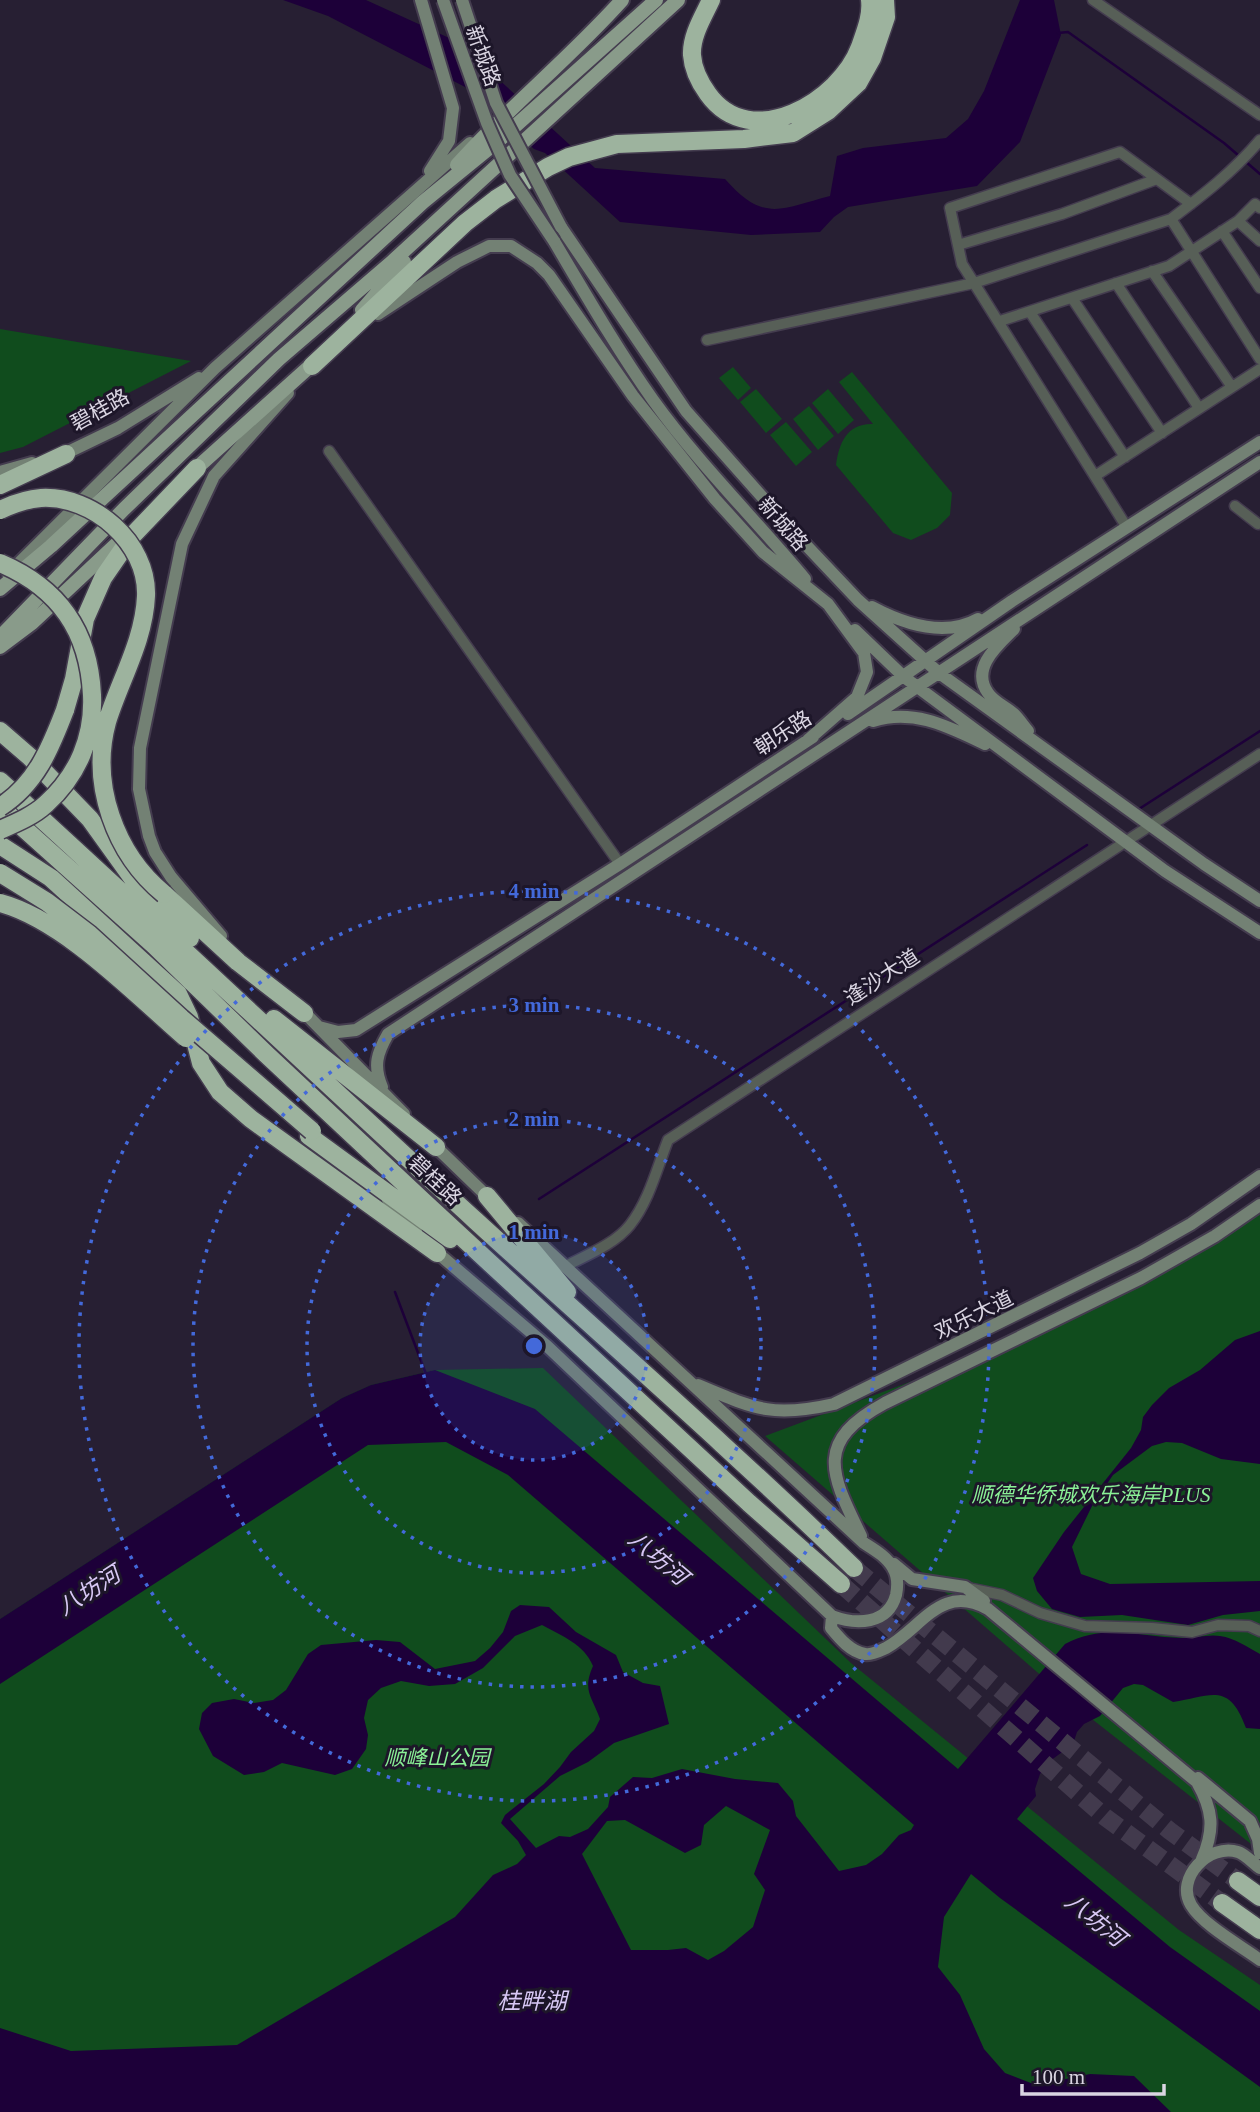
<svg xmlns="http://www.w3.org/2000/svg" width="1260" height="2112" viewBox="0 0 1260 2112" font-family="'Times New Roman','Noto Sans SC',serif">
<rect width="100%" height="100%" fill="#271f33"/>
<path fill="#104c1d" d="M0 329 191 361 23 447 0 453Z
M733 367 751 388 738 400 719 378Z
M852 372 952 493 950 515 937 528 911 540 893 533 836 465C839 443 847 423 873 424L839 382Z
M756 389 782 419 766 433 740 402Z
M828 389 854 420 838 434 812 403Z
M809 406 834 436 818 450 793 419Z
M786 422 812 452 796 466 770 435Z
M1260 1209V1851L1083 1712 765 1436 1046 1331Z
M543 1368 851 1663 1179 1930 1260 1985V2112H0V1619L342 1398 371 1385 435 1370Z"/>
<path fill="#1d0039" fill-rule="evenodd" d="M283 0H366L458 42 595 168 725 179C764 223 780 209 830 196L837 156 863 148 946 138 968 119 984 91 1020 0H1054L1061 35 1020 142 977 186 848 207 834 217 820 232 751 235 620 222 545 153 534 149 465 87 328 16Z
M1260 1331V1464L1221 1459 1182 1443 1166 1442 1152 1446 1113 1475 1092 1506 1072 1547 1081 1574 1110 1584 1260 1581V1611L1223 1615 1188 1625 1122 1615 1080 1617 1052 1609 1037 1591 1033 1578 1064 1532 1131 1448 1141 1430 1143 1417 1152 1405 1169 1388 1200 1370 1235 1340Z
M435 1370 535 1409 958 1769 1065 1644C1104 1623 1140 1637 1182 1638 1195 1638 1209 1634 1220 1636 1235 1638 1247 1647 1260 1654V1729L1246 1728C1229 1681 1211 1696 1173 1702L1143 1685 1134 1684 1123 1688 1100 1716 1084 1724 1077 1732 1073 1744 1050 1761 1040 1774 1035 1789 1036 1796 1017 1819 1170 1947 1260 2011V2087L1000 1898 971 1874 944 1917 938 1967 960 1995 984 2049 1005 2073 1036 2085 1090 2074 1134 2076 1171 2112H0V2028L71 2051 237 2045 455 1917 493 1875 517 1864 526 1855 518 1841 501 1823 505 1815 544 1784 560 1767 571 1752 594 1731 600 1719C592 1696 582 1691 593 1666 584 1644 562 1636 542 1625L515 1636 483 1668 455 1684 429 1686 401 1681 381 1688 368 1700 364 1718 368 1735 366 1749 352 1769 335 1775 282 1763 264 1772 244 1775 213 1756 199 1729 202 1713 212 1703 234 1699 254 1703 273 1700 286 1690 308 1654 321 1645 376 1640 400 1642 435 1669 475 1661 490 1648 503 1632 511 1611 520 1605 549 1607 576 1632 616 1655 623 1672 643 1683 660 1686 669 1724 614 1743 588 1762 560 1776 510 1819 536 1848 559 1836 570 1837 588 1829 608 1807 610 1797 633 1777 652 1778 682 1769 735 1779 778 1783 793 1801 796 1816 839 1871 866 1865 882 1854 899 1835 911 1830 914 1825 508 1475 446 1442 368 1445 0 1684V1619L342 1398 371 1385ZM726 1806 770 1830 754 1874 765 1890 753 1927 724 1951 708 1960 686 1948 668 1950H631L582 1854 607 1821 625 1820 685 1853 701 1845 704 1825Z"/>
<g fill="none" stroke-linecap="round" stroke-linejoin="round">
<path stroke="#1d0039" stroke-width="2.5" d="M1058 33 1068 32 1224 143 1260 174
M1139 809 1260 731
M539 1199 1087 845
M395 1292 426 1374"/>
<path stroke="#423a4d" stroke-width="18" stroke-dasharray="18 9" stroke-linecap="butt" d="M854 1568 1170 1831 1238 1881
M841 1584 1105 1817 1222 1903"/>
<defs>
<path id="street" d="M1093 0 1260 115
M1191 204 1120 152 950 208 962 264 974 283 1171 219C1203 195 1234 171 1260 140
M1171 219 1260 359
M1238 221 1260 241
M1222 231 1260 288
M958 245 1062 214 1157 179
M1152 271 1232 387
M1116 283 1199 408
M1072 298 1162 433
M1030 312 1125 457
M1000 321 1169 266 1238 221 1255 204 1260 208
M707 340 974 283 1126 526
M329 451 620 864
M1095 476 1260 369
M1235 506 1258 524
M566 1266C587 1255 615 1244 630 1225 649 1201 657 1168 668 1140L1260 754
M968 1588 1002 1595 1040 1613 1085 1626 1152 1628 1192 1632 1218 1625 1249 1626 1260 1631"/>
<path id="secondary" d="M421 0 453 108 449 141 430 171
M561 227 686 411 788 526 858 600 939 673 1204 864 1260 901
M554 241C586 295 617 349 653 400 699 464 755 519 805 579
M378 314 457 262 489 246H511L537 263 549 275 633 396 715 499 763 552 828 604 864 653 867 672 857 697 808 740
M60 456 118 428 199 378
M0 472 32 463
M8 574 215 368 470 143
M872 607C904 624 944 638 978 619
M1014 629C998 645 970 668 988 693 994 702 1006 707 1014 714 1019 719 1023 725 1028 731
M855 630 904 677 1165 871 1260 933
M848 714 1012 601 1260 442
M873 721C914 708 949 727 985 744
M221 936 171 877 155 852 149 836 139 789 140 748 182 544 214 476 288 393
M299 1007 404 1114
M319 1027 338 1032 356 1030 620 864 813 737
M382 1087C373 1066 377 1053 388 1034L1260 462
M431 1142 491 1200
M388 1200 416 1231
M433 1249 547 1346 832 1616C856 1625 888 1625 896 1595 898 1585 898 1576 893 1568 887 1557 875 1550 864 1543L518 1223
M698 1385C755 1409 772 1418 834 1404L1140 1253 1191 1224 1260 1176
M861 1536C831 1474 813 1442 885 1403L1141 1278 1215 1236 1260 1205
M894 1564 912 1579 965 1587 984 1601
M832 1616 831 1628C840 1639 851 1652 865 1654 873 1655 879 1651 886 1648 923 1627 941 1583 988 1609L1197 1782C1213 1810 1215 1829 1202 1859
M1198 1778 1250 1821 1258 1839 1260 1853
M1260 1868C1254 1864 1245 1854 1238 1852 1209 1843 1175 1878 1191 1905 1203 1925 1241 1946 1260 1960"/>
<path id="primary" d="M457 165C509 107 570 58 622 0
M362 310 404 262
M190 474 318 359
M0 589 51 546 423 202 504 136 656 0
M0 637 124 509 279 359 393 261 678 0
M0 647 32 623 127 534"/>
<path id="highway" d="M711 0C703 17 691 36 692 55 693 70 700 83 708 94 751 154 840 101 860 47 865 32 872 16 870 0
M312 366 465 223 496 199 548 167 569 157 617 144 744 139 793 133 828 111 858 83 872 58 886 17 885 0
M0 485 66 454
M65 710 74 679 85 619 103 578 132 536 197 468
M0 731 30 757 90 819 146 897 190 938
M0 781C160 926 316 1075 476 1221 602 1336 731 1449 854 1568
M0 807 154 945 266 1054 423 1201 749 1503 841 1584
M0 845 51 878 178 994 189 1017 201 1063 220 1092 251 1119 437 1253
M164 894 238 962 304 1013
M274 1019 436 1147
M309 1136 450 1239
M487 1196 567 1292
M1238 1881 1260 1897
M1222 1903 1260 1930"/>
</defs>
<use href="#street" stroke="#443c4f" stroke-width="13"/>
<use href="#secondary" stroke="#443c4f" stroke-width="16"/>
<use href="#primary" stroke="#443c4f" stroke-width="18"/>
<use href="#highway" stroke="#443c4f" stroke-width="21"/>
<use href="#street" stroke="#575f57" stroke-width="10"/>
<use href="#secondary" stroke="#738174" stroke-width="12"/>
<use href="#primary" stroke="#899b8a" stroke-width="14"/>
<use href="#highway" stroke="#9db39e" stroke-width="18"/>
<defs>
<path id="secondary-bridge" d="M443 0 487 123 510 175 554 241
M462 0 496 103 561 227"/>
<path id="highway-bridge" d="M0 510C13 504 27 499 41 498 93 495 148 543 146 596 144 641 120 680 107 722 90 784 115 854 164 894
M0 563C59 588 89 631 92 695 94 737 78 775 46 804 33 816 16 823 0 830
M0 807C36 784 50 749 65 710
M0 873 47 902 89 934 181 1018 312 1131
M0 903C64 920 135 994 186 1038"/>
</defs>
<use href="#secondary-bridge" stroke="#443c4f" stroke-width="16" stroke-linecap="butt"/>
<use href="#highway-bridge" stroke="#443c4f" stroke-width="21" stroke-linecap="butt"/>
<use href="#secondary-bridge" stroke="#738174" stroke-width="12"/>
<use href="#highway-bridge" stroke="#9db39e" stroke-width="18"/>
</g>
<circle cx="534" cy="1346" r="114" fill="#4369da" fill-opacity=".12"/>
<g fill="none" stroke="#4369da" stroke-width="3.5" stroke-dasharray="3.5 7">
<circle cx="534" cy="1346" r="114"/>
<circle cx="534" cy="1346" r="227"/>
<circle cx="534" cy="1346" r="341"/>
<circle cx="534" cy="1346" r="455"/>
</g>
<g text-anchor="middle" dominant-baseline="central" stroke-width="6" stroke-linejoin="round" paint-order="stroke">
<g font-size="21" fill="#dad5e2" stroke="#1d1629">
<text transform="translate(483 56) rotate(70)">新城路</text>
<text transform="translate(100 410) rotate(-29)">碧桂路</text>
<text transform="translate(783 524) rotate(49)">新城路</text>
<text transform="translate(783 733) rotate(-33)">朝乐路</text>
<text transform="translate(882 977) rotate(-33)">逢沙大道</text>
<text transform="translate(435 1180) rotate(43)">碧桂路</text>
<text transform="translate(974 1315) rotate(-26)">欢乐大道</text>
</g>
<g font-size="21" font-style="italic" fill="#8af196" stroke="#1d1629">
<text x="1091" y="1495">顺德华侨城欢乐海岸PLUS</text>
<text x="437" y="1758">顺峰山公园</text>
</g>
<g font-size="23" font-style="italic" fill="#d8c8f5" stroke="#1d1629">
<text transform="translate(658 1558) rotate(40)">八坊河</text>
<text transform="translate(89 1591) rotate(-33)">八坊河</text>
<text transform="translate(1095 1920) rotate(39)">八坊河</text>
<text x="532" y="2001">桂畔湖</text>
</g>
</g>
<circle cx="534" cy="1346" r="10" fill="#4369da" stroke="#1d1629" stroke-width="3.5"/>
<g font-size="21" text-anchor="middle" font-weight="bold" fill="#4369da" stroke="#1d1629" stroke-width="6" stroke-linejoin="round" paint-order="stroke">
<text x="534" y="898">4 min</text>
<text x="534" y="1012">3 min</text>
<text x="534" y="1126">2 min</text>
<text x="534" y="1239">1 min</text>
</g>
<path d="M1022 2084v10h142v-10" fill="none" stroke="#dad5e2" stroke-width="3.5"/>
<text x="1032" y="2084" font-size="21" fill="#dad5e2" stroke="#1d1629" stroke-width="5" paint-order="stroke">100 m</text>
</svg>
